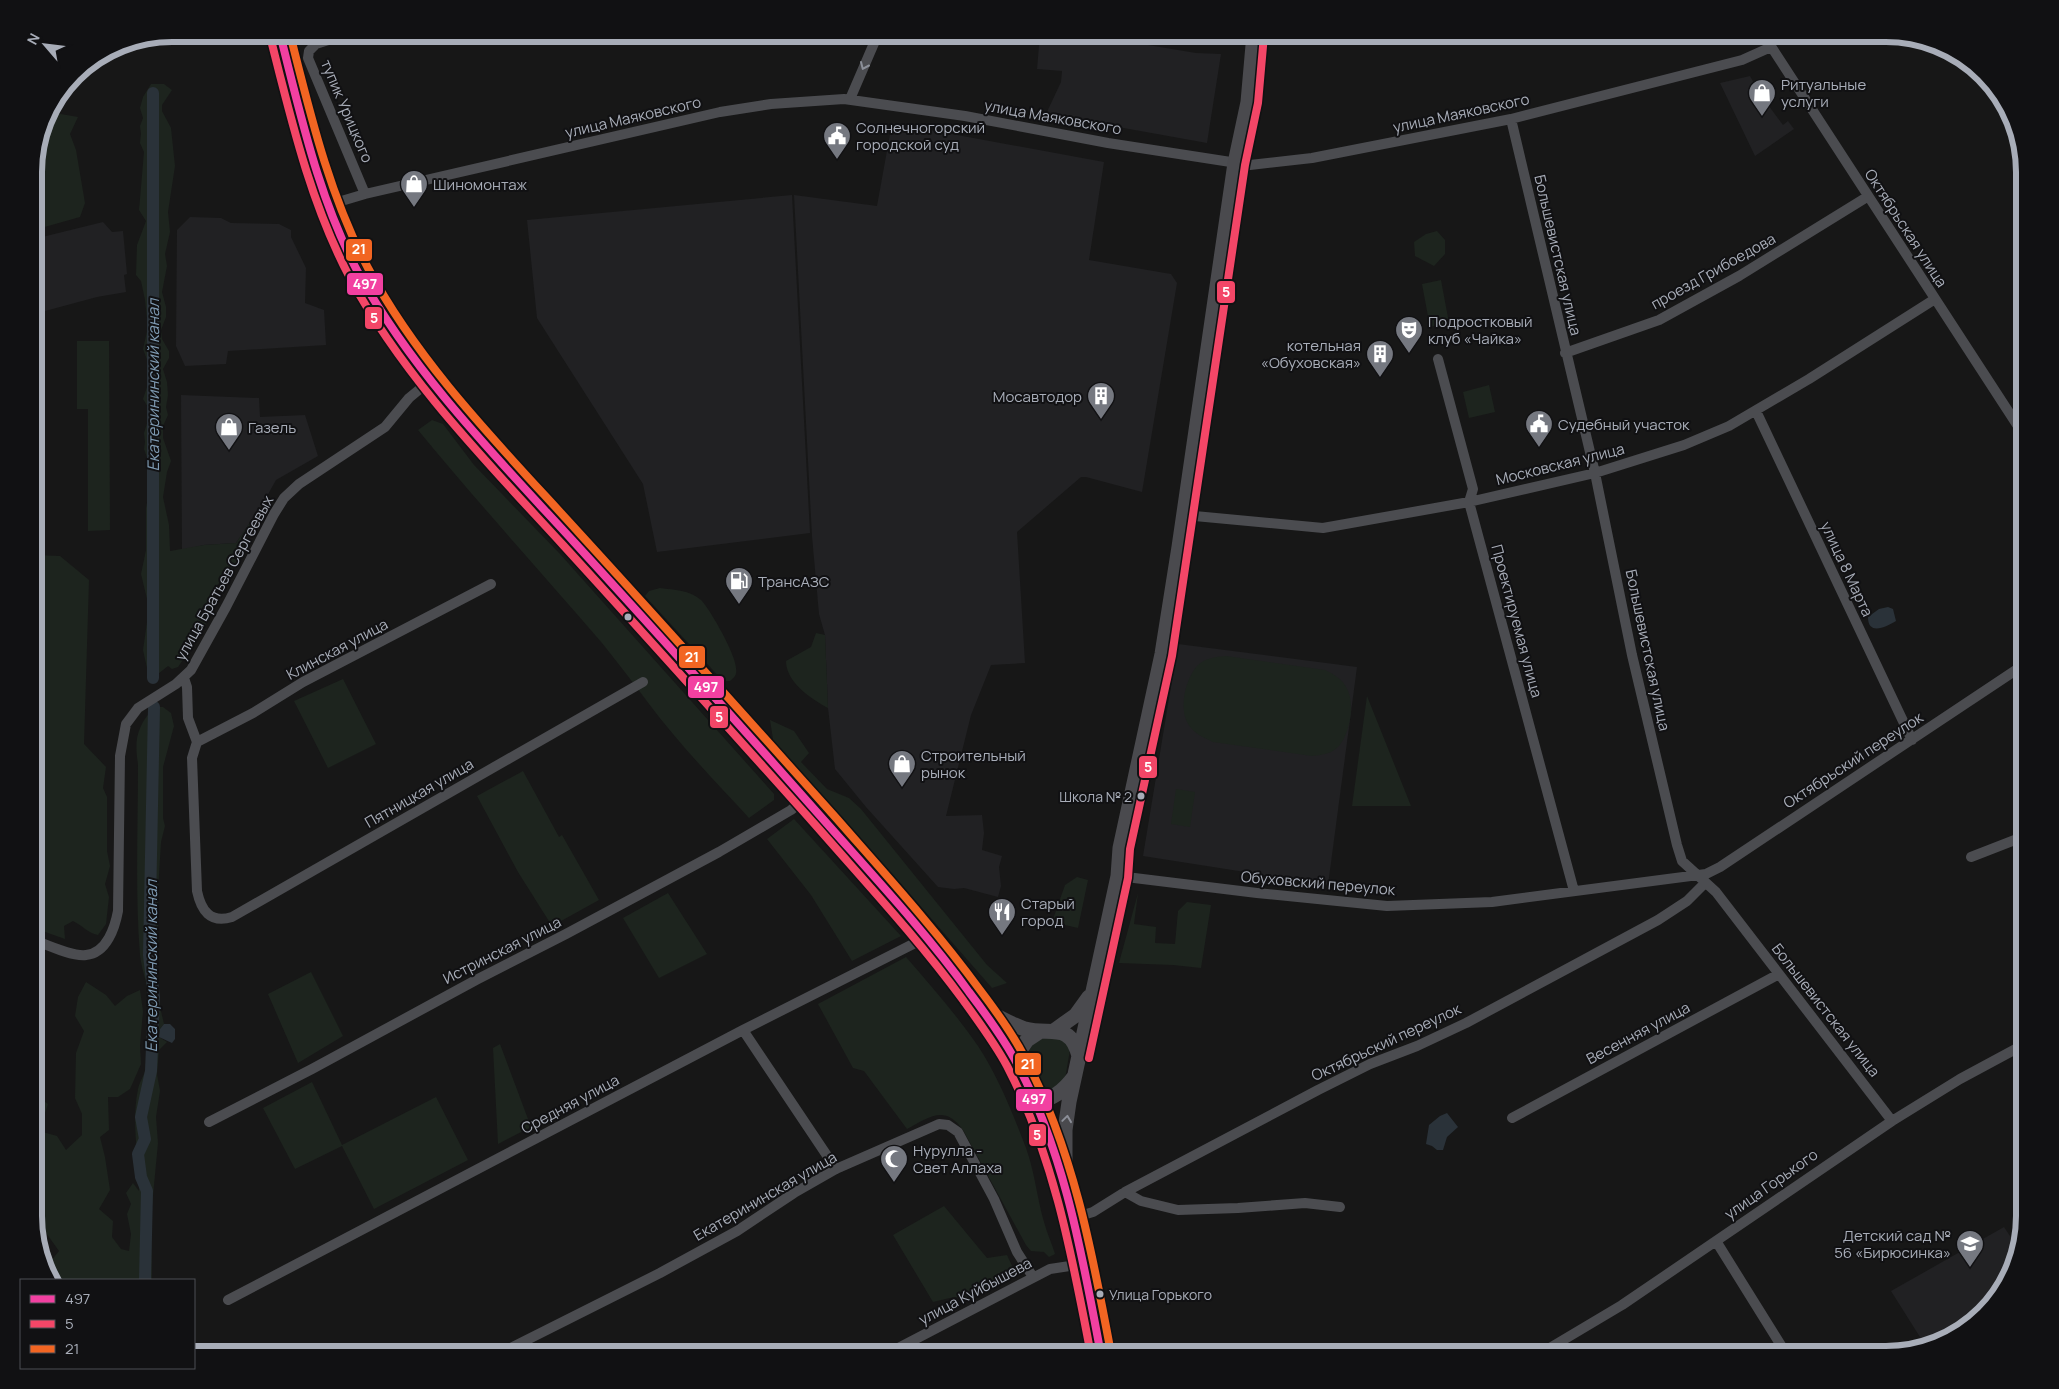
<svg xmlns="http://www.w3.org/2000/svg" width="2059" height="1389" viewBox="0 0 2059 1389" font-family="Manrope,sans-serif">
<rect width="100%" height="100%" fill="#171717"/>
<path fill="#212123" d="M1040 34H1135L1142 44 1196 53 1221 54 1207 143 1046 114 1061 82 1062 71 1037 69Z
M1750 76 1760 94 1783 125 1788 121 1794 129 1755 156 1720 83Z
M892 123 1104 162 1089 260 1171 274 1177 283 1142 492 1086 477H1081L1017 532 1025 663 991 665 971 715 946 816 982 815 984 833 982 850 1002 856 999 867 1001 886 998 897 964 888 954 889 938 887 866 807 835 769 828 708 825 635 819 614 812 536 794 195 877 206Z
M792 195 810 533 657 552 643 484 537 318 527 220Z
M190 217 221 218 231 223 279 224 291 230V237L306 268 305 303 324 310 326 345 228 351 226 364 185 366 176 346 177 230Z
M103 222 112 232 123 231 127 274 124 275 126 292 97 297 34 314V239Z
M181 395 259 398 260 417 305 415 318 456 276 480 262 505 236 543 204 545 182 550Z
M1178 644 1357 667 1328 885 1143 856Z
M2004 1227 2016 1245 2002 1294 1955 1337 1925 1345 1891 1291Z"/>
<path fill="#1d241e" d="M151 84H164L172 90 162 105V111L171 128 175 166 168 212 170 232 165 254 167 266 162 292 166 307V317L161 330 162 339 169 351V358L163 369 167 382 168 395 166 407 168 415 163 426V438L171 461 167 472 163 497 169 525 170 551 204 545 236 543 262 505 232 571 217 585 209 602 208 620 198 638 178 667 172 669 168 666 153 678 149 677 143 650 147 622V599L141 574 146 550V508L149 492 147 484 149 463 144 449 145 442 144 433 149 417 148 407 143 399 150 378 149 365 143 349 148 327 145 300 141 281 136 275 137 245 146 221 139 210 144 152 140 143 141 134 140 126 143 118 140 108 143 97Z
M49 112 78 117 70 134 76 150 85 203 80 217 34 230C34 197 30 140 49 112Z
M1437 231 1445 240V254L1434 266 1415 256 1414 242 1426 234Z
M1441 280 1449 323 1430 327 1422 284Z
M77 341H109L110 530 88 531V409H77Z
M1489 385 1495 412 1469 418 1463 392Z
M432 420 443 424 474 465 560 554 774 794V800L749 818C714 780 677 742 646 700 632 681 617 662 602 643 541 572 478 503 418 430Z
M34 555 60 556 89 580 84 744 106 767 103 788 107 797V851L110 866 105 884 109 897 106 924 98 935C88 933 83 926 73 921L64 926 65 939 34 928Z
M660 588C674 590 690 590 701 600 710 609 736 655 736 668 737 675 735 677 730 681H723L645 596 649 591Z
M816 633 825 635 828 708C811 699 786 682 786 661L811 647Z
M1226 656 1325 670C1333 674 1341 678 1346 687 1356 703 1350 734 1338 747 1331 754 1321 755 1312 756L1213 742C1205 738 1197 735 1191 728 1177 712 1185 680 1197 666 1205 658 1215 657 1226 656Z
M343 679 376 744 328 768 294 701Z
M1367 696 1411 806H1352Z
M154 707H163L171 713 174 726 163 767V818L165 826 161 842 158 892V931L159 946 156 961 160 1007 164 1024 160 1029 159 1037 167 1042 159 1050 157 1074 160 1091 156 1117 158 1143 151 1217 152 1280H51C47 1267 50 1262 59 1251L34 1216V1094L48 1104 39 1131 57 1136 66 1150 82 1135V1114L75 1098 76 1053 84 1031 75 1016 78 997 86 982 106 995 115 1006 127 996 140 990 143 1011 140 1046 141 1064 130 1089 118 1097H108L109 1130 100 1137 105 1157 110 1190 99 1209 113 1221 112 1237 121 1249 129 1251 131 1234 127 1214 131 1204 126 1193 133 1183 139 1191C139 1157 131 1123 138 1089 140 1080 146 1073 147 1064 150 1048 151 1030 151 1014 152 993 142 975 140 955 135 892 138 828 138 764 134 739 137 727 154 707Z
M770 720 794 731 809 753 801 762 827 789 849 798 861 809 987 965 1007 983 992 988 888 869 762 738 773 739Z
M523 771 559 837 562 835 599 900 552 926 518 872 477 796Z
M1176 789 1195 792 1190 827 1171 824Z
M794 819 901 936 852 961 811 895 767 839Z
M1077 877 1088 880 1078 928 1052 922 1065 885Z
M668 893 707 954 659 978 623 918Z
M1138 893 1134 924 1156 927 1155 943 1175 944 1178 911 1187 902 1211 905 1201 968 1173 965 1119 963Z
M906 957C931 986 956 1014 978 1046 998 1076 1013 1114 1026 1148 1035 1173 1037 1198 1044 1222 1047 1233 1052 1244 1055 1254L1049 1257 1044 1252 1031 1251 1026 1245 963 1130C945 1104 929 1117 907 1129L864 1071 853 1068 818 1004Z
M311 972 343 1036 298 1063 268 994Z
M1051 1037 1065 1040 1070 1050 1065 1079 1052 1089 1043 1086 1028 1057 1027 1053 1036 1040Z
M500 1044 531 1127 498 1144 493 1048Z
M312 1082 342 1145 436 1097 468 1160 374 1209 342 1146 295 1169 263 1108Z
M944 1206 987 1258 1007 1255 1013 1268 1011 1280 969 1298 954 1297 933 1302 893 1235Z"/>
<path fill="#2a3239" d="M1888 607 1893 609 1896 621C1886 627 1868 636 1868 617L1879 609Z
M164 1024H170L175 1029V1039L172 1043 159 1037 160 1029Z
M1447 1113 1458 1127 1447 1137 1443 1150H1437L1432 1146 1426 1144 1429 1125 1440 1116Z"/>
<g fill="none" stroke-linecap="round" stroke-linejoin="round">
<path stroke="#2a3239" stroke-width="12" d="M153 678V93
M145 1280 147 1191 141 1177 138 1154 145 1139 141 1117 151 1071 154 997 149 955 154 707"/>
<path stroke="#4b4c50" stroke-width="10" d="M347 34 316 44 309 51 308 58 365 194
M1763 34 2025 437
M850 99 878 34
M1511 119 1595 473 1632 655 1677 845 1682 861 1716 892 1892 1121
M328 205 365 194 720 112 771 104 844 99 965 116 1108 143 1250 165 1312 158 1511 119 1742 60 1771 47
M1565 353 1659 320 1739 276 1867 197
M1438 359 1473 489 1469 502 1574 891
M1756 411 1912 740
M1184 515 1323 528 1469 502 1595 473 1684 445 1729 426 1809 379 1935 299
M184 678 187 687 188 718 197 742 192 758 197 891C201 910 210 924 232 917L643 682
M197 742 253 713 303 682 491 584
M1971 857 2025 836
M1118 876 1257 893 1387 906 1492 902 1706 874 1720 867 2025 664
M34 940C47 945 73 957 86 955 107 953 115 927 118 911L120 756 126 724 138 708 176 684 191 670 226 607 274 514 284 498 299 484 385 427 409 398 432 379
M743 1030 836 1169
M1512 1118 1779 974
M209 1122 312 1069 476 980 566 934 719 852 791 810 805 799
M1125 1192 1141 1201 1178 1210 1238 1208 1305 1203 1340 1207
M1073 1218 1093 1212 1125 1192 1318 1090 1370 1064 1417 1046 1466 1023 1658 920 1687 901 1705 883
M1716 1241 1787 1355
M228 1300 743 1030 927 937
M497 1355 660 1273 737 1231 794 1193 836 1169 939 1124 948 1125 958 1132 994 1199 1017 1252 1033 1277
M885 1355 1050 1269 1083 1264
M1538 1355 1622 1305 1892 1121 1960 1079 2025 1044"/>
<path stroke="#4a4a4e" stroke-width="15" d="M982 1008C996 1016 1010 1024 1025 1029 1050 1036 1070 1021 1079 1056
M1055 1030 1076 1015 1089 997
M1014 1059 1027 1040 1039 1032
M1036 1103C1053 1098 1063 1092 1074 1077
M1065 1178V1130L1069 1102 1118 876 1120 848 1162 654 1179 547 1235 163 1248 102 1254 34"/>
<path stroke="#4d4f52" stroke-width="16" d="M280 34C301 116 319 200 360 275 410 366 494 454 564 531 652 627 739 724 825 821 871 873 917 924 960 979 979 1005 998 1030 1014 1058 1064 1149 1082 1254 1101 1355"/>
<defs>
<path id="bus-1" d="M280 34C301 116 319 201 360 276 415 375 498 459 574 542 661 637 746 732 830 827 878 881 927 934 969 992 985 1013 1001 1035 1014 1058 1064 1149 1082 1254 1101 1355"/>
<path id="bus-2" d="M270 36C291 119 310 202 350 278 404 378 487 462 563 545 649 639 734 734 819 829 868 885 919 940 963 1000 978 1021 994 1042 1007 1066 1054 1156 1072 1256 1091 1355
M1089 1058 1128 878 1130 849 1172 656 1245 165 1258 103 1264 35"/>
<path id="bus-3" d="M290 34C310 113 329 195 368 268 421 368 505 451 581 535 667 629 752 724 837 819 886 875 936 930 980 990 996 1011 1012 1033 1024 1056 1073 1149 1092 1251 1111 1353"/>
</defs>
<use href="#bus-1" stroke="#111113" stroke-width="11"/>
<use href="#bus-2" stroke="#111113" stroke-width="11"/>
<use href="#bus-3" stroke="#111113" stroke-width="11"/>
<use href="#bus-1" stroke="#f240a1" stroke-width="8"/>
<use href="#bus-2" stroke="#f34667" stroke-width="8"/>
<use href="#bus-3" stroke="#f26522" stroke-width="8"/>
</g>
<defs><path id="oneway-chevron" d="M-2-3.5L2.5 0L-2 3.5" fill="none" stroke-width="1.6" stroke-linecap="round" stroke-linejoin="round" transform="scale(1.25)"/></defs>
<use stroke="#8c9099" href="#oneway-chevron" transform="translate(864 66) rotate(114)"/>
<use stroke="#8c8f98" href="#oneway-chevron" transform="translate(1067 1119) rotate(-82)"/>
<defs>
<symbol id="shop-pin" viewBox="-11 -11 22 30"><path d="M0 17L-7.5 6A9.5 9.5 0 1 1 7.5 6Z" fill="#757880" stroke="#111113"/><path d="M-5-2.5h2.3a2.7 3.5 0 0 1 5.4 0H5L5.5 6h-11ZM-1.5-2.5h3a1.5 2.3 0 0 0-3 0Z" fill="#fff"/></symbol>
<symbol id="civic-pin" viewBox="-11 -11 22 30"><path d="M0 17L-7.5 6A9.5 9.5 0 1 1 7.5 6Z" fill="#757880" stroke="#111113"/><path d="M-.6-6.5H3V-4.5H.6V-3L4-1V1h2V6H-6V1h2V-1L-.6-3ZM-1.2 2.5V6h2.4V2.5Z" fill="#fff"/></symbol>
<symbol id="theatre-pin" viewBox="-11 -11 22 30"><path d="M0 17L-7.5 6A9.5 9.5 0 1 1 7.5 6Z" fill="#757880" stroke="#111113"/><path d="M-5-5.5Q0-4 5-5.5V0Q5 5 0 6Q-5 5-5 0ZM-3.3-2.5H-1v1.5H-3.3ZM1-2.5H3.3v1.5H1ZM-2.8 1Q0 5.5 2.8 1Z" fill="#fff"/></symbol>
<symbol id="building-pin" viewBox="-11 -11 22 30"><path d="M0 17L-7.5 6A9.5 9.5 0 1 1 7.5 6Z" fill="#757880" stroke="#111113"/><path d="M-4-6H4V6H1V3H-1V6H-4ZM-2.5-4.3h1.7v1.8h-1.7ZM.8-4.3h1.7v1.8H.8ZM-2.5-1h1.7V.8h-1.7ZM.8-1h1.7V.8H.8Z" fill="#fff"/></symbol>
<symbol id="fuel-pin" viewBox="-11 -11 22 30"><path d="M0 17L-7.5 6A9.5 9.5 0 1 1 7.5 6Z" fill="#757880" stroke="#111113"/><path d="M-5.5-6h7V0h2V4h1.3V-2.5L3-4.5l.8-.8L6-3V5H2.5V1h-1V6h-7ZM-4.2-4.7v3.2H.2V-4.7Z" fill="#fff"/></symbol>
<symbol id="restaurant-pin" viewBox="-11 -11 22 30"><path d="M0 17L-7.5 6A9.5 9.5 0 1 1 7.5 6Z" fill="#757880" stroke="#111113"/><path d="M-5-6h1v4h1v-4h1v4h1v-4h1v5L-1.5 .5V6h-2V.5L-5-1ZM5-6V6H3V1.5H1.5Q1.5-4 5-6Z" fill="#fff"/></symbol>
<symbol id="mosque-pin" viewBox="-11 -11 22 30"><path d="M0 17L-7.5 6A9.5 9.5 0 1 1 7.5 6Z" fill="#757880" stroke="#111113"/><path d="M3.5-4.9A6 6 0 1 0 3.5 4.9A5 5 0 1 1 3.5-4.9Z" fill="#fff"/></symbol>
<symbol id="school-pin" viewBox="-11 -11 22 30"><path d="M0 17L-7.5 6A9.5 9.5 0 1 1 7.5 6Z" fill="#757880" stroke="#111113"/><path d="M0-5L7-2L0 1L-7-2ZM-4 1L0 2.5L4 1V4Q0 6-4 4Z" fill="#fff"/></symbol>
</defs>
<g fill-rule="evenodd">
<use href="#shop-pin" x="1746" y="77" width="32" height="43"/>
<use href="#civic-pin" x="821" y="120" width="32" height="43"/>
<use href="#shop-pin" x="398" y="168" width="32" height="43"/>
<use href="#theatre-pin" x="1393" y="314" width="32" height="43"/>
<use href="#building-pin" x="1364" y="338" width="32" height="43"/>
<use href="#building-pin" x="1085" y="380" width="32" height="43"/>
<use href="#civic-pin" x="1523" y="408" width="32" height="43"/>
<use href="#shop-pin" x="213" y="411" width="32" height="43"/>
<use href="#fuel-pin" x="723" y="565" width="32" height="43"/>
<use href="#shop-pin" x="886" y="748" width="32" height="43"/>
<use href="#restaurant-pin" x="986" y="896" width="32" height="43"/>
<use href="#mosque-pin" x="878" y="1143" width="32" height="43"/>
<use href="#school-pin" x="1954" y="1228" width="32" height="43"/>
</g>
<g fill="#a8adb8" stroke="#111113" stroke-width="2">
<circle cx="628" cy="617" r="4.5"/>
<circle cx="1141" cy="796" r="4.5"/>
<circle cx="1100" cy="1294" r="4.5"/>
</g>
<g text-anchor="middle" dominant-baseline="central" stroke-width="4" stroke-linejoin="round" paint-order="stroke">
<g font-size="14" fill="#a8adb8" stroke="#111113" text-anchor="end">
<text x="1132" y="796">Школа № 2</text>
<text x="1109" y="1294" text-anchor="start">Улица Горького</text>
</g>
<g font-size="15" fill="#a8adb8" stroke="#111113" text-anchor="start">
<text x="1781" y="84">Ритуальные<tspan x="1781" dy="17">услуги</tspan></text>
<text x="856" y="127">Солнечногорский<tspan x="856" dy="17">городской суд</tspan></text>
<text x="433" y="184">Шиномонтаж</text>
<text x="1428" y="321">Подростковый<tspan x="1428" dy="17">клуб «Чайка»</tspan></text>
<text x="1361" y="345" text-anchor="end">котельная<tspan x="1361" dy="17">«Обуховская»</tspan></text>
<text x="1082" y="396" text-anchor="end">Мосавтодор</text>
<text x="1558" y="424">Судебный участок</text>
<text x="248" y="427">Газель</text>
<text x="758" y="581">ТрансАЗС</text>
<text x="921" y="755">Строительный<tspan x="921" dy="17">рынок</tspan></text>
<text x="1021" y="903">Старый<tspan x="1021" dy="17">город</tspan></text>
<text x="913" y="1150">Нурулла -<tspan x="913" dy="17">Свет Аллаха</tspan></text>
<text x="1951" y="1235" text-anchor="end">Детский сад №<tspan x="1951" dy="17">56 «Бирюсинка»</tspan></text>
</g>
<g font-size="15" fill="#a8adb8" stroke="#111113">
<text transform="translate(347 111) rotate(67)">тупик Урицкого</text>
<text transform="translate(1461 113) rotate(-12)">улица Маяковского</text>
<text transform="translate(633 117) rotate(-13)">улица Маяковского</text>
<text transform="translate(1053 117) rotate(10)">улица Маяковского</text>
<text transform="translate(1906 228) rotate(57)">Октябрьская улица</text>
<text transform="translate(1558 255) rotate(77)">Большевистская улица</text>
<text transform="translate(1713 271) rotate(-29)">проезд Грибоедова</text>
<text transform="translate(1560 464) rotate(-14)">Московская улица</text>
<text transform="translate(1847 569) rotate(65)">улица 8 Марта</text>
<text transform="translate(224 578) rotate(-61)">улица Братьев Сергеевых</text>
<text transform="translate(1517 621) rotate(75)">Проектируемая улица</text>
<text transform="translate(337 649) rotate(-28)">Клинская улица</text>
<text transform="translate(1648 650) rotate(78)">Большевистская улица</text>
<text transform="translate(1853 760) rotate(-33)">Октябрьский переулок</text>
<text transform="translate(419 793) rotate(-30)">Пятницкая улица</text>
<text transform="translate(1318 883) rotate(5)">Обуховский переулок</text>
<text transform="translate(502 950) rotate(-27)">Истринская улица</text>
<text transform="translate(1826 1010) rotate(52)">Большевистская улица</text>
<text transform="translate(1638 1033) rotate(-28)">Весенняя улица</text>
<text transform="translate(1386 1042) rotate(-25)">Октябрьский переулок</text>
<text transform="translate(570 1104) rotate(-28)">Средняя улица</text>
<text transform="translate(1771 1184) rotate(-35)">улица Горького</text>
<text transform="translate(765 1196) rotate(-30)">Екатерининская улица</text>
<text transform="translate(975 1291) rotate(-28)">улица Куйбышева</text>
</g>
<g font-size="16" font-style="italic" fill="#7f9bb3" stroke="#111113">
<text transform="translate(153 385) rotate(-90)">Екатерининский канал</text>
<text transform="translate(151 966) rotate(-90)">Екатерининский канал</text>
</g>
</g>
<path d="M0 0H2059V1389H0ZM172 42H1886A130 130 0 0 1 2016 172V1216A130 130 0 0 1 1886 1346H172A130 130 0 0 1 42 1216V172A130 130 0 0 1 172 42Z" fill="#111113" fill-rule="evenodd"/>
<path fill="none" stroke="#a8adb8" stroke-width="6" d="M172 42H1886A130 130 0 0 1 2016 172V1216A130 130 0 0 1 1886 1346H172A130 130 0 0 1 42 1216V172A130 130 0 0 1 172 42Z"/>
<g stroke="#111113" stroke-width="2">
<rect x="345" y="238" width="28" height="24" rx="5" fill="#f26522"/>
<rect x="346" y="272" width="38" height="24" rx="5" fill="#f240a1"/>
<rect x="1216" y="280" width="20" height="24" rx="5" fill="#f34667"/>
<rect x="364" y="306" width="19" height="24" rx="5" fill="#f34667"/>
<rect x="678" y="645" width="28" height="24" rx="5" fill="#f26522"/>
<rect x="687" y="675" width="38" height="24" rx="5" fill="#f240a1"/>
<rect x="709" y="705" width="20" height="24" rx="5" fill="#f34667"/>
<rect x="1138" y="755" width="20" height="24" rx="5" fill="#f34667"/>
<rect x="1014" y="1052" width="28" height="24" rx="5" fill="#f26522"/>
<rect x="1015" y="1088" width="38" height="24" rx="5" fill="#f240a1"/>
<rect x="1028" y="1123" width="19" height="24" rx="5" fill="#f34667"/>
</g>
<g font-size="14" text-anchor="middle" font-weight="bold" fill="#fff">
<text x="359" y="254">21</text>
<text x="365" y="289">497</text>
<text x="1226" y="297">5</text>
<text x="374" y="323">5</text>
<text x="692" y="662">21</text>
<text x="706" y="692">497</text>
<text x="719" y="722">5</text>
<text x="1148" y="772">5</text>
<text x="1028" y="1069">21</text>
<text x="1034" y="1104">497</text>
<text x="1037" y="1140">5</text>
</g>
<rect x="20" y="1279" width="175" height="90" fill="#111113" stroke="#4d4f55"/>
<rect x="30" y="1295" width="25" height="8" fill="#f240a1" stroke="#4d4f55"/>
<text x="65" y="1304" font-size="15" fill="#a8adb8">497</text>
<rect x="30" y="1320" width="25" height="8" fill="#f34667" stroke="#4d4f55"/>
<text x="65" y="1329" font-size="15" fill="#a8adb8">5</text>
<rect x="30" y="1345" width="25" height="8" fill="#f26522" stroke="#4d4f55"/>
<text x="65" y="1354" font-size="15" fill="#a8adb8">21</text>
<g transform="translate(45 45) rotate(298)" stroke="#111113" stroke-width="4" paint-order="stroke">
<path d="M0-4L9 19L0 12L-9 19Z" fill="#a8adb8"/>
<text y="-8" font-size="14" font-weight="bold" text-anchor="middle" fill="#a8adb8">N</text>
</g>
</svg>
